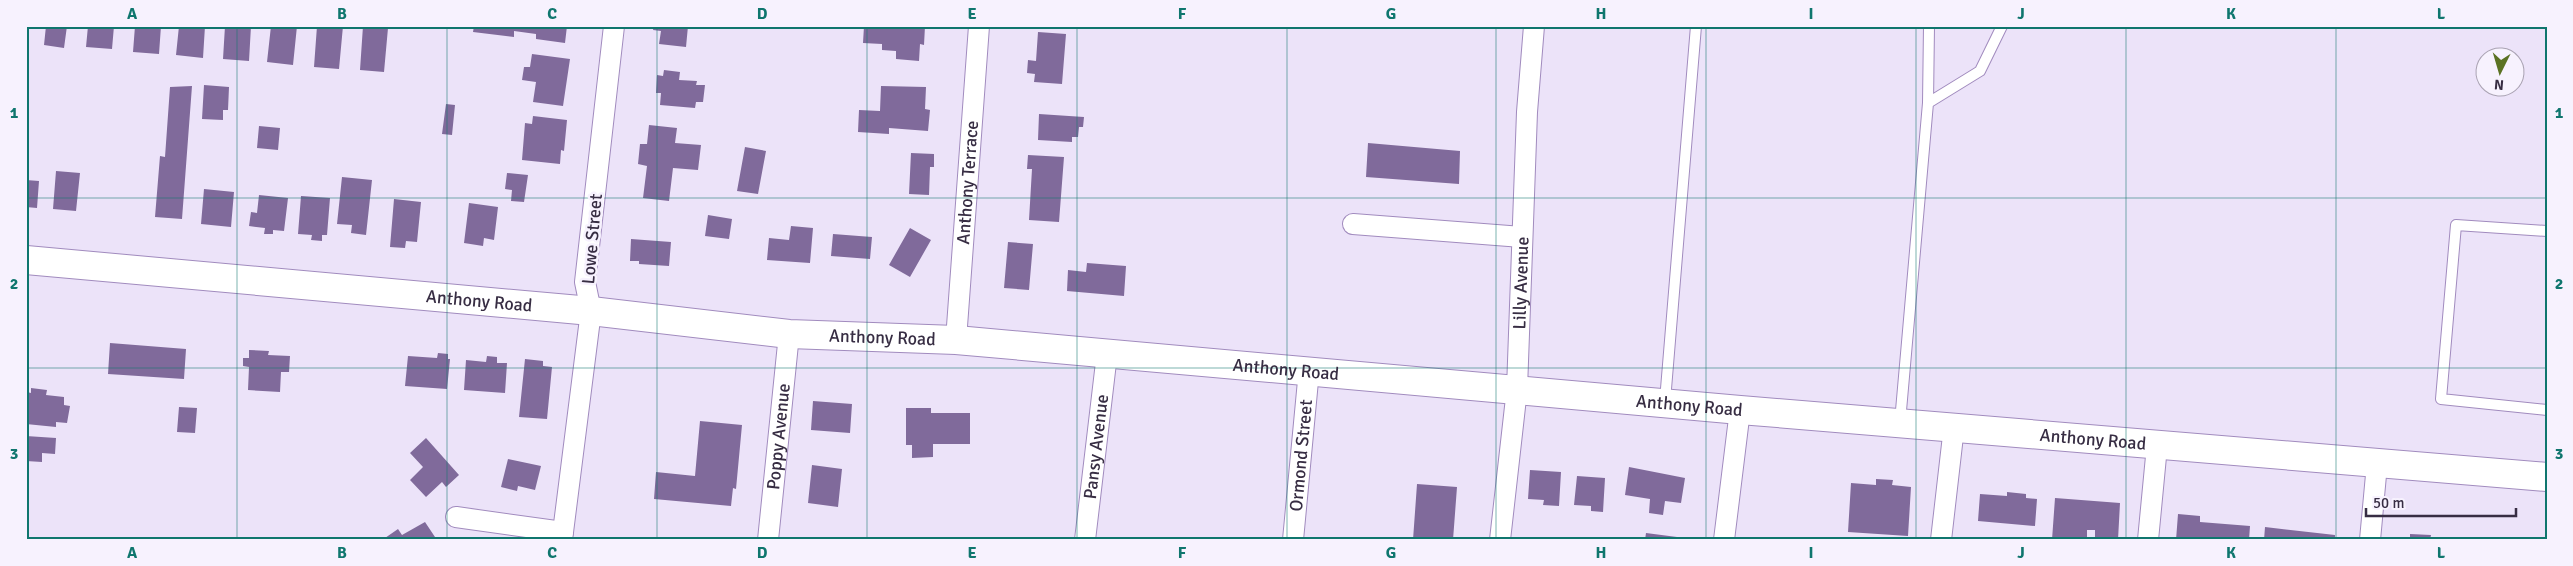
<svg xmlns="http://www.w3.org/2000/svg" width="2573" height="566" viewBox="0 0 2573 566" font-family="Signika,sans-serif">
<rect width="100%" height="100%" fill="#ece3f9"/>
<path fill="#806a9b" d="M46 26H67L64 48 44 45Z
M88 26H114L112 49 86 47Z
M135 26H161L159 54 133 52Z
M179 26H205L203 58 176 55Z
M225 26H251L249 61 223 59Z
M271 26H297L293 65 267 62Z
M317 26H343L339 69 314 67Z
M363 26 388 28 384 72 360 70Z
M474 26H567L565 43 536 39V34L514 31V37L473 32Z
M654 26H688L686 47 659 44 661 31 653 30Z
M864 26H885V28L896 29V26H925L924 45 920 44 919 61 896 59V51L882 50V44L863 43Z
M1038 32 1066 34 1062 84 1034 82 1035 74 1027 73 1028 60 1036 61Z
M532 54 570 59 563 106 533 102 536 82 522 80 524 67H530Z
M664 70 680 72 679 80 697 81 696 85H705L703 102H696L695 108 660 105 661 93H656L657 75 663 76Z
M204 85 229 87 228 110H223V120L202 119Z
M192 86 182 219 155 217 160 156 165 157 170 87Z
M881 86 926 87 925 109 930 110 928 131 889 128V134L858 132 859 110 880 111Z
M446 104 455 105 452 135 442 134Z
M1039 114 1084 117 1083 127H1079L1078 137H1072V142L1038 140Z
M533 116 567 120 564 151 561 150 560 164 522 160 525 123 532 124Z
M649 125 677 128 675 143 701 145 698 170 673 168 669 201 643 198 647 166 638 164 640 144H647Z
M259 126 280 128 278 150 257 148Z
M1368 143 1460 151 1459 184 1366 177Z
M745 147 766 151 758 194 737 191Z
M911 153 934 154V167H930L929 195 909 194Z
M1028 155 1064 157 1059 222 1029 220 1032 169H1027Z
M56 171 80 173 76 211 53 209Z
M507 173 528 175 524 202 511 201 512 190 505 189Z
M342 177 372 180 366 235 351 233 352 225 337 224Z
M26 180 39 181 37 208 26 207Z
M204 189 234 192 231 227 201 224Z
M259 195 288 198 284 231 273 230V234H264L265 228 249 226 251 212 257 213Z
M301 196 330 198 327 235H322V241L311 240 312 235 298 234Z
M394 199 421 202 417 242 406 241 405 248 390 247Z
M469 203 498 207 494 240 484 238 483 246 464 243Z
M708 215 732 219 729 239 705 236Z
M791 226 813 228 810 263 767 260 769 238 789 240Z
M910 228 931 240 910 277 889 265Z
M833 234 872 237 870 259 831 256Z
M631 239 671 242 669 266 639 264V261H630Z
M1008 242 1033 244 1029 290 1004 288Z
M1087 263 1126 266 1124 296 1067 291 1068 270 1086 272Z
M110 343 186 349 184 379 108 374Z
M249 350 269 351 268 355 290 356 289 372H281L280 392 248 390 249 367 243 366V358H249Z
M438 353 448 354V359H450L447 389 405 386 408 356 437 358Z
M487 356 497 357V363H507L505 393 464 390 466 360 486 362Z
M525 359 543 361V366L552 367 547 419 519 417Z
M31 388 47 390 46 395 64 397V405L70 406 67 423 56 422V427L26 424 27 392 31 393Z
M813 401 852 404 850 433 811 430Z
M179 407 197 408 195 433 177 432Z
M906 408H931V413H970V444H933V457L912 458V445H906Z
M700 421 742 425 736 489 733 488 731 506 654 499 656 472 695 476Z
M26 436 56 438 55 454 42 453V462L26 461Z
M426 438 459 475 446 487 442 482 426 497 410 480 423 467 410 453Z
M508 459 541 466 535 490 518 486 517 491 501 487Z
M812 465 842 469 838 507 808 503Z
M1629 467 1685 478 1681 503 1665 501 1663 515 1649 513 1650 499 1625 495Z
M1530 470 1561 472 1559 506 1543 505 1544 500 1528 499Z
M1577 476 1605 478 1603 512 1591 511V506L1574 505Z
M1876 479 1893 480 1892 485 1911 487 1908 536 1848 532 1851 483 1876 485Z
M1417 484 1457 487 1453 540H1413Z
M2007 492 2026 494V498L2037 499 2035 526 1978 521 1980 494 2007 496Z
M2055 498 2120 503 2118 540H2095V530H2087V540H2052Z
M2178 514 2200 516V522L2250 526 2249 540H2176Z
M425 522 437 540H386L385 538 398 529 402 535Z
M2265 527 2335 535V540H2264Z
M1646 533 1677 537V540H1645Z
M2410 534 2431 535 2430 540H2410Z"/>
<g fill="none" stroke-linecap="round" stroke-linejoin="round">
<defs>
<path id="lane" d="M1928 103 1980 71 2002 26
M2547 231 2456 225 2441 399 2547 410
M1665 401 1696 26
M1900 422 1928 103 1929 26"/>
<g id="street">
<path d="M1353 224 1522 237"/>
<path id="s1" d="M956 340 979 26"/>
<path d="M456 517 563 532"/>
<path d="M562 540 591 311 585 282 614 26"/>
<path id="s2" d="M768 540 789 334"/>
<path id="s3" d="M1085 540 1107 354"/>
<path id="s4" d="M1293 540 1309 370"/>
<path id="s5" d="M1500 540 1517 389 1527 112 1534 26"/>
<path d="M1724 540 1740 410"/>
<path d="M1941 540 1954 427"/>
<path d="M2148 540 2157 446"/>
<path d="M2370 540 2377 464"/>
</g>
<g id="secondary">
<path id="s6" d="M26 260 591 311 789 334 956 340 1740 410 2547 477"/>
</g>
</defs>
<use href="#lane" stroke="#a18bbe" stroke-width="12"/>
<use href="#street" stroke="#a18bbe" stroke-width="22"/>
<use href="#secondary" stroke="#a18bbe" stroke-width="30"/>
<use href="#lane" stroke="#fff" stroke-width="10"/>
<use href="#street" stroke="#fff" stroke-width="20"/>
<use href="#secondary" stroke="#fff" stroke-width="28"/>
</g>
<path fill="none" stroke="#0f766e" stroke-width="1" stroke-opacity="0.55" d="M237 26V540M447 26V540M657 26V540M867 26V540M1077 26V540M1287 26V540M1496 26V540M1706 26V540M1916 26V540M2126 26V540M2336 26V540M26 198H2547M26 368H2547"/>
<g text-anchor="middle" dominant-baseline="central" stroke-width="5" stroke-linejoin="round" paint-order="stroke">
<g font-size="18" fill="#372d43" stroke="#f7f2fe">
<text stroke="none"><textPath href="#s1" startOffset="158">Anthony Terrace</textPath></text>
<text transform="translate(592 239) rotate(-85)">Lowe Street</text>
<text stroke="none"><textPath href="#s5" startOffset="258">Lilly Avenue</textPath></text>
<text stroke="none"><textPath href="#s6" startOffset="455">Anthony Road</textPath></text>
<text stroke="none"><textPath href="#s6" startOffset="860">Anthony Road</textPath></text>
<text stroke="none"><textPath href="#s6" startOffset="1265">Anthony Road</textPath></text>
<text stroke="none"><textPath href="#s6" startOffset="1670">Anthony Road</textPath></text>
<text stroke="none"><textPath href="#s2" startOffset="104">Poppy Avenue</textPath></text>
<text stroke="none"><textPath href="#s6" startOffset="2075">Anthony Road</textPath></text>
<text stroke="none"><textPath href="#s3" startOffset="94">Pansy Avenue</textPath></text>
<text stroke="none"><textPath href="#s4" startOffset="85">Ormond Street</textPath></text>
</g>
</g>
<rect width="2573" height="566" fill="none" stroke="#f7f2fe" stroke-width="55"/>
<g transform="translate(2500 72) rotate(185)"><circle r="24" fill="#f7f2fe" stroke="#aaa3b3"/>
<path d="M0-4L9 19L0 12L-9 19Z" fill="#5b7223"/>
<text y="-8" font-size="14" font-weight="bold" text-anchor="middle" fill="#372d43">N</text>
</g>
<path d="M2366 508v8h150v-8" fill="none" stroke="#372d43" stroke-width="2.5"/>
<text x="2373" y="508" font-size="15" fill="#372d43" stroke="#f7f2fe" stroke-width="4" paint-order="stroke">50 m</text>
<rect x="28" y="28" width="2518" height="510" fill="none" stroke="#0f766e" stroke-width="2"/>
<g font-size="16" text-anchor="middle" font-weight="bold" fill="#0f766e">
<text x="132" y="19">A</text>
<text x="342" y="19">B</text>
<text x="552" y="19">C</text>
<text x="762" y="19">D</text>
<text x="972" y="19">E</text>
<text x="1182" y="19">F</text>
<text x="1391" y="19">G</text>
<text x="1601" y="19">H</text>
<text x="1811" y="19">I</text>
<text x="2021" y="19">J</text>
<text x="2231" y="19">K</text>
<text x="2441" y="19">L</text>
<text x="14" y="118">1</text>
<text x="2559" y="118">1</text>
<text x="14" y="289">2</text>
<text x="2559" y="289">2</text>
<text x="14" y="459">3</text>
<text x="2559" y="459">3</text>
<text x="132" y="558">A</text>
<text x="342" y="558">B</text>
<text x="552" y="558">C</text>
<text x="762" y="558">D</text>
<text x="972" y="558">E</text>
<text x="1182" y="558">F</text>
<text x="1391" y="558">G</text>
<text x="1601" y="558">H</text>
<text x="1811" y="558">I</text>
<text x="2021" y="558">J</text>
<text x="2231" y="558">K</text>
<text x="2441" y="558">L</text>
</g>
</svg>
